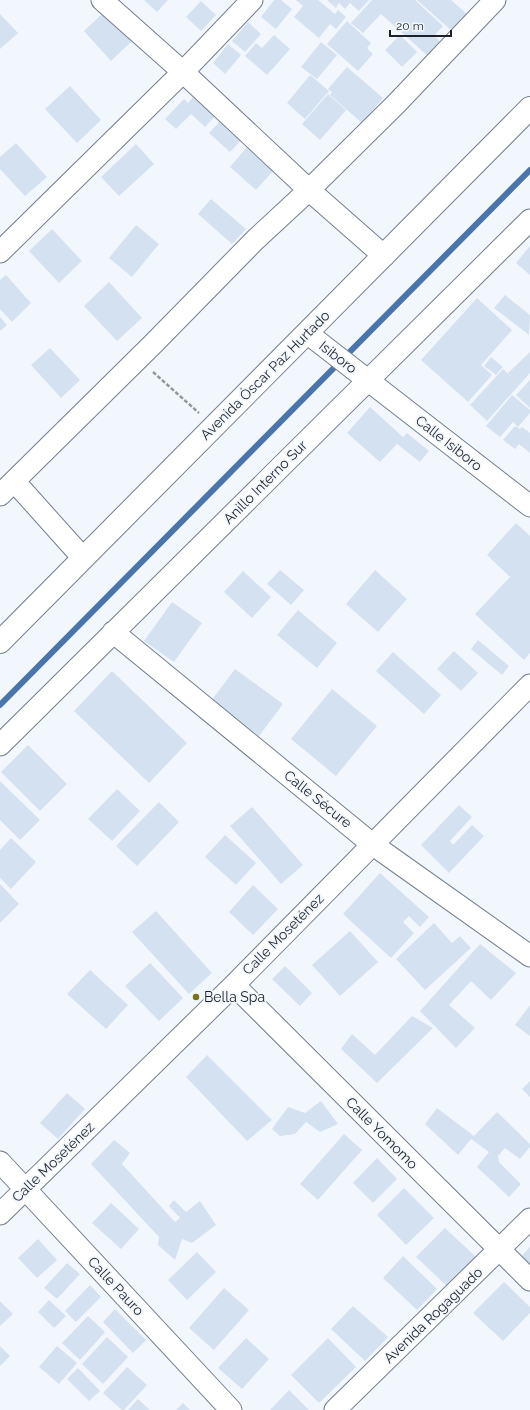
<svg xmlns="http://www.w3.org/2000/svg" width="530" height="1410" viewBox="0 0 530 1410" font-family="Raleway,sans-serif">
<rect width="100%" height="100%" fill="#f2f7fd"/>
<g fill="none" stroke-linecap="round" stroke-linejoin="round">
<path stroke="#4a75ab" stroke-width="6" d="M0 705 530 170"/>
</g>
<path fill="#d4e1f1" d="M144 0H168L157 12Z
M274 0H281L292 9 276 29 261 17Z
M296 0H308L305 4 308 0H318L335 14 338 10 346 17 336 29 330 24 319 38 294 17 303 6Z
M327 0H369L359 11 350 3 345 9 339 3 336 8Z
M372 0H415L443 26 434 36 443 44 430 58 381 14 363 33 351 23Z
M417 0H451L468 15 453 32Z
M201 1 216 15 201 31 186 17Z
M103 13 121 31 124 28 134 39 111 61 84 31Z
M0 14 18 33 0 49Z
M347 21 371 43 367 48 373 54 358 71 327 44Z
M248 22 261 34 245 52 232 41Z
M274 35 290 49 267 75 245 56 256 43 262 48Z
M400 35 417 52 402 67 385 50Z
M321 42 337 55 317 79 301 67Z
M228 44 241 55 225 74 213 63Z
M347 67 383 98 362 123 330 95 332 92 328 89Z
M310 75 329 91 305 119 287 103Z
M70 86 101 120 77 143 45 109Z
M197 93 215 116 205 127 191 114 176 129 165 119 184 99 188 103Z
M328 94 346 110 320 140 302 124Z
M222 119 243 138 230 152 209 133Z
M16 143 47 177 25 196 0 169V157Z
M136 144 154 164 119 196 101 177Z
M247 147 273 171 256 190 230 167Z
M211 199 246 229 232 244 198 214Z
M136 225 159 244 132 277 109 258Z
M52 229 82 261 59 283 29 251Z
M530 246V275L516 263Z
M6 275 31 303 12 322 0 309V280Z
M109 282 142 318 117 341 84 306Z
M505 295 530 315 529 335 494 308Z
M477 298 512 330 481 365 492 375 468 402 421 360Z
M0 317 7 325 0 331Z
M50 348 80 380 61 398 31 365Z
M530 352V373L487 421 470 405 503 369 517 382 508 373Z
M491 357 503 367 496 375 484 366Z
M530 380V408L516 395Z
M512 395 530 410V413L518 427 513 422 500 437 486 426Z
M370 407 403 437 407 433 429 451 420 462 397 444 380 462 347 433Z
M515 426 520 429 522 427 530 433V453L519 444 515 449 503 440Z
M516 523 530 536V653L524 660 475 614 510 577 487 555Z
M280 570 304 590 291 605 267 584Z
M375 570 407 599 378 632 346 604Z
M243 571 271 597 252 618 224 592Z
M172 602 202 623 174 662 144 641Z
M298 610 337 643 317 668 277 635Z
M478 640 509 666 502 675 471 649Z
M454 651 478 673 461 691 437 669Z
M393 652 441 695 424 714 376 671Z
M235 669 283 704 259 736 211 701Z
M112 671 187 743 149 783 74 711Z
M332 689 377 726 336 776 291 739Z
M28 745 67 784 40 811 1 772Z
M0 781 40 820 20 840 0 820Z
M117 789 140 811 112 841 88 819Z
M159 802 179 822 137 866 116 846Z
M459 805 472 817 450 841 453 845 472 825 484 836 449 873 421 845Z
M252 807 303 865 281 884 230 826Z
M225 835 256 863 236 885 205 857Z
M11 838 36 862 11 889 0 878V850Z
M380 873 429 917 420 927 409 916 403 922 414 933 391 958 343 914Z
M0 884 19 904 0 923Z
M253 885 278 909 253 935 229 912Z
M156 911 212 973 189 994 132 932Z
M434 923 452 943 460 936 471 948 425 990 396 959Z
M350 931 378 962 340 996 312 965Z
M480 944 516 973 491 1000 471 981 449 1005 475 1028 456 1048 420 1011Z
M150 963 183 998 159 1021 125 986Z
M285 966 312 993 300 1006 272 979Z
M90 970 128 1005 106 1029 67 994Z
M530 1005V1036L515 1025Z
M412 1016 433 1028 377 1083 341 1049 352 1034 375 1055Z
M207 1055 272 1120 247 1141 186 1077Z
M530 1081V1097L522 1089Z
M67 1093 85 1109 58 1139 40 1123Z
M321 1101 338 1124 320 1132 306 1122 295 1134 280 1136 272 1129 288 1107 305 1113Z
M437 1108 474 1136 497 1112 530 1144V1147L520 1159 505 1148 498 1156 499 1162 521 1184 509 1197 477 1167 489 1152 471 1139 458 1155 425 1124Z
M344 1134 362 1150 318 1200 300 1184Z
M114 1140 130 1153 122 1164 175 1222 180 1218 169 1206 174 1200 186 1212 200 1201 216 1225 192 1243 182 1239 175 1260 158 1245 159 1237 91 1164Z
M377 1158 397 1179 373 1203 353 1183Z
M404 1188 434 1218 406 1245 377 1215Z
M111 1203 139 1229 121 1249 92 1223Z
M445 1228 476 1257 448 1287 416 1257Z
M38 1239 57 1260 37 1278 18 1258Z
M530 1247V1267L520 1258Z
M197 1252 216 1272 187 1300 168 1280Z
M403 1256 437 1289 417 1310 383 1278Z
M67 1263 80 1274 57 1299 44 1288Z
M504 1282 530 1307V1313L503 1341 473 1313Z
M90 1285 101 1297 76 1322 65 1311Z
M224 1288 249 1310 214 1350 189 1328Z
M49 1300 66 1316 54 1328 38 1312Z
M0 1301 13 1314 0 1326Z
M353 1306 388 1337 365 1361 331 1329Z
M115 1309 146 1340 133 1353 103 1322Z
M88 1316 105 1332 80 1360 62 1343Z
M107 1337 128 1357 103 1384 82 1364Z
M246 1338 269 1359 242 1389 218 1368Z
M328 1338 356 1367 319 1403 291 1375Z
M0 1346 10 1356 0 1366Z
M57 1346 77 1363 59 1384 39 1367Z
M127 1367 147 1385 124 1410H122L103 1393Z
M78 1368 100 1391 89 1401 67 1379Z
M289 1390 309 1410H270Z
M138 1399 150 1410H128Z
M183 1403 190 1410H176Z"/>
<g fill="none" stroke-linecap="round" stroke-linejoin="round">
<defs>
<path id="minor" d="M102 0 183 72 309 190 384 256
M0 252 183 72 252 0
M307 333 530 506
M14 481 83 558
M0 495 153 344 255 240 309 190 397 103 495 0
M113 632 372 844 530 956
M0 745 530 220
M234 985 530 1280
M0 1162 231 1410
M0 1214 234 985 530 685
M335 1410 530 1219"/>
<path id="highway" d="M0 642 530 108"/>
</defs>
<use href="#minor" stroke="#747f8e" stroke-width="23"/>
<use href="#highway" stroke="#747f8e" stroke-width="24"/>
<path stroke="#93979d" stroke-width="2.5" stroke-dasharray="4 2" stroke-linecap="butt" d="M153 372 199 413"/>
<use href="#minor" stroke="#fff" stroke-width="21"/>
<use href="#highway" stroke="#fff" stroke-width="22"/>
</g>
<circle fill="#7a7315" stroke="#f2f7fd" stroke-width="1.5" cx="196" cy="997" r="4"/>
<g text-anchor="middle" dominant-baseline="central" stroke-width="3.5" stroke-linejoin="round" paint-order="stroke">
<g font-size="14" fill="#1e2228" stroke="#f2f7fd">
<text transform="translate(338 357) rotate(38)">Isiboro</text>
<text transform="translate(265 375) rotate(-45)">Avenida Óscar Paz Hurtado</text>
<text transform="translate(449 443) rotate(38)">Calle Isiboro</text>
<text transform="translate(265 482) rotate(-45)">Anillo Interno Sur</text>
<text transform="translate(318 799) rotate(39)">Calle Sécure</text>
<text transform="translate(283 934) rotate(-45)">Calle Moseténez</text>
<text transform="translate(382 1133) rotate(45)">Calle Yomomo</text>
<text transform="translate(53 1162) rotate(-44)">Calle Moseténez</text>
<text transform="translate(116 1286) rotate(47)">Calle Pauro</text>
<text transform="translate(433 1315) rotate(-44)">Avenida Rogaguado</text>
</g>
<g font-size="14" fill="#1e2228" stroke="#f2f7fd" text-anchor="start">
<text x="204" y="997">Bella Spa</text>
</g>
</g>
<path d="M390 30v6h61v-6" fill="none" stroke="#1e2228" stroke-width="2"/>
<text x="396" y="30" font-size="12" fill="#1e2228" stroke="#f2f7fd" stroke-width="3" paint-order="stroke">20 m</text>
</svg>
